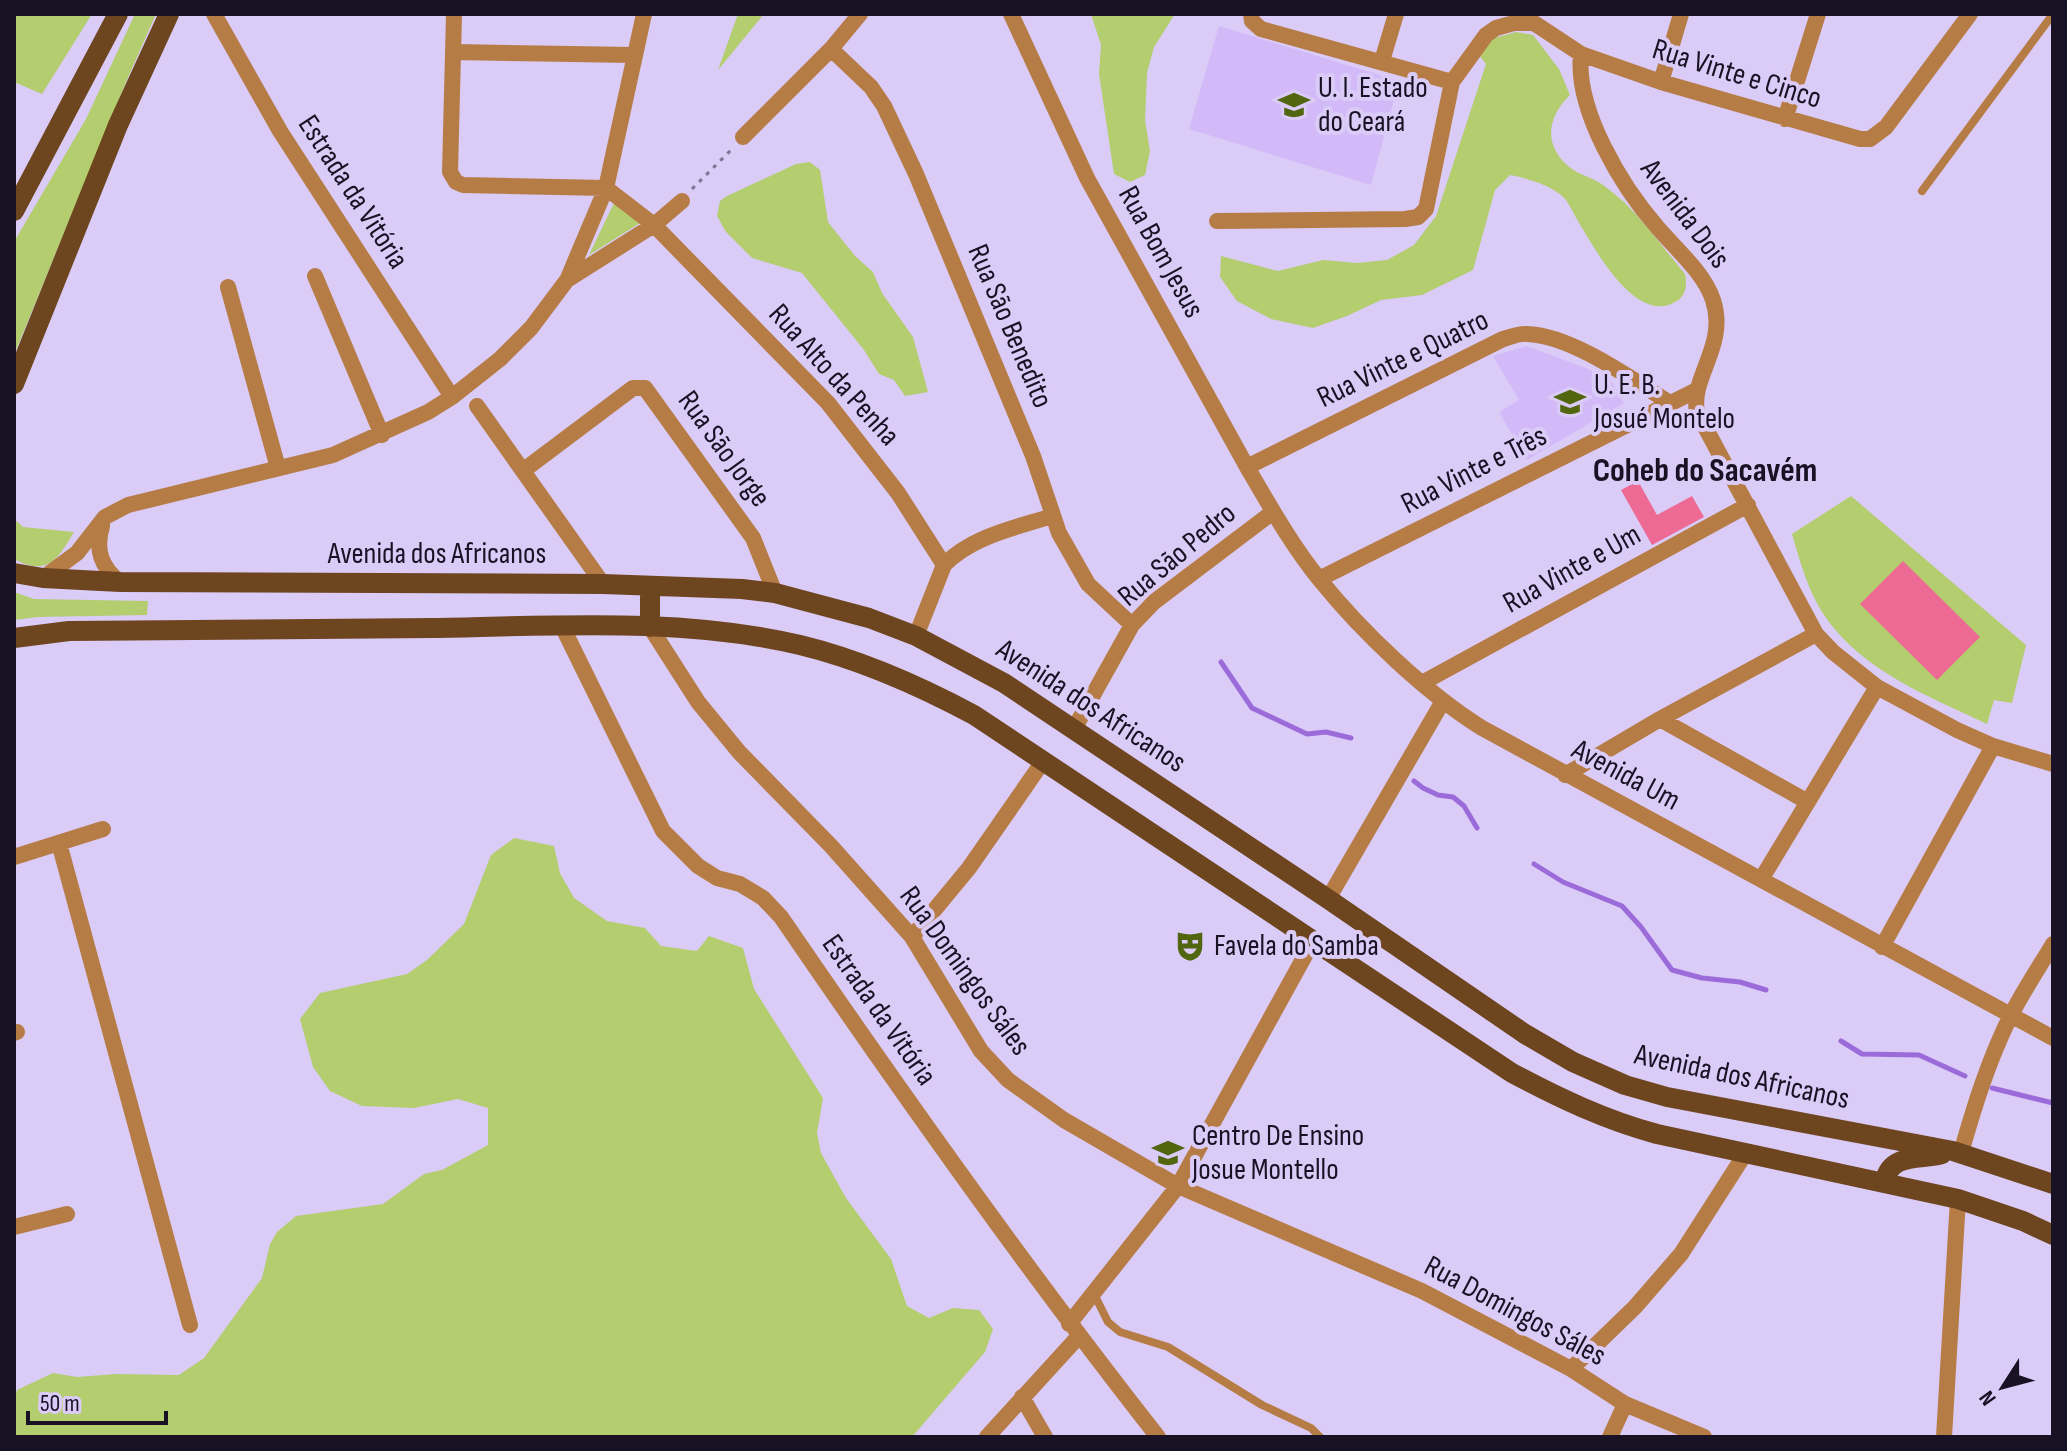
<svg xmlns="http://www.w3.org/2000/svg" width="2067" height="1451" viewBox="0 0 2067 1451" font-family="'Sofia Sans Condensed',sans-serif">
<rect width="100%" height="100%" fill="#dbcbf7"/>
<path fill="#d2baf8" d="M1219 26 1399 81 1371 185 1189 129Z
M1527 346 1588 369 1612 382 1624 403 1527 460 1499 412 1519 400 1493 356Z"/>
<path fill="#b3cd6f" d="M14 14H92L42 94 14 82Z
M135 14H156L129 75 14 355V242L86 119Z
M738 14H764L718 70Z
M1091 14H1175L1154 47 1147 73 1145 120 1150 151 1145 175 1130 182 1114 174 1099 74 1101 45Z
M1516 32 1533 35 1559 69 1570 95C1546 118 1543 148 1572 169 1580 175 1591 177 1600 183 1608 188 1617 196 1624 202 1646 224 1665 250 1685 274 1687 284 1687 294 1677 301 1636 327 1595 249 1578 221 1573 213 1568 200 1561 195 1548 184 1526 178 1510 175L1495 190 1473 270 1422 295 1381 300 1347 316 1313 328 1271 319 1237 301 1220 277 1221 256 1278 271 1323 260 1357 263 1387 260 1414 245 1436 216 1486 64 1479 55 1491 39Z
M810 162 820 170 828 222 855 256 873 272 882 293 913 337 928 392 905 396 894 380 879 374 864 350 802 273 752 258 726 232 717 216 720 201 727 196 796 164Z
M615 201 640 223 589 255Z
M1851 496 2026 645 2012 703 1994 700 1987 724C1928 696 1862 671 1824 615 1808 591 1800 562 1792 534Z
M14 519 23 527 74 532C58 559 48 577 14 559Z
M14 592 34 599 148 601 147 615 38 617 14 620Z
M514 838 554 846 560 873 574 898 607 921 645 928 661 946 697 951 709 936 743 948 754 989 823 1098 817 1133 821 1153 846 1198 891 1259 907 1306 929 1318 953 1308 979 1310 993 1329 985 1352 912 1437H14V1401L17 1390 53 1373 77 1377 116 1374 179 1375 204 1358 262 1278 270 1244 277 1232 296 1216 383 1204 424 1174 442 1170 488 1145V1108L458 1099 414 1108 362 1106 330 1091 313 1067 300 1019 320 993 407 974 427 960 464 924 491 855Z"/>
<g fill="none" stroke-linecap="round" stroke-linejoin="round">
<path stroke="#9b6bd9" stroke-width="5" d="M1221 662 1252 708 1307 734 1326 732 1351 738
M1414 781 1423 788 1438 795 1453 797 1464 806 1477 828
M1534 864 1563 882 1622 906 1641 927 1672 970 1702 978 1740 982 1766 990
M1841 1041 1862 1054 1919 1055 1965 1076
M1992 1088 2053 1103"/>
</g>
<path fill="#ec6a94" d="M1638 481 1657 515 1692 496 1704 517 1652 545 1621 490Z
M1903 561 1980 637 1937 680 1860 604Z"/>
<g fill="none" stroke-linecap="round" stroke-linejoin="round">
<path stroke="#817595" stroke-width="3" stroke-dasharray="4 6" stroke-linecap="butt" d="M692 189 732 149"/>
<path stroke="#b67c46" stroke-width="8" d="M1922 191 2053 14
M1094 1294 1108 1322 1120 1332 1168 1347 1262 1405 1311 1428 1320 1437"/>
<path stroke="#b67c46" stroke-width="16" d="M214 14 280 131 452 397
M454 14 450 172 456 182 463 185 606 188 654 225 828 403 898 493 944 565
M1011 14 1087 178 1247 467C1270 506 1292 546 1320 580 1362 632 1426 693 1482 728L2053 1038
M1251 14 1252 21 1261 29 1452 82
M831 49 871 87 884 106 916 174 1033 456 1059 533 1088 584 1132 625
M454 52 633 55
M1581 54C1575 110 1622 187 1658 228 1677 250 1704 273 1713 300 1728 346 1690 377 1697 412L1816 634 1833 652 1877 687 1957 730 1993 746 2053 764
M1382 61 1396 14
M1661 82 1681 14
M1785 119 1818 14
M743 137 831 49 860 14
M1217 221 1405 219 1418 217 1426 209 1452 82 1486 35 1496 28 1514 23H1534L1581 54 1661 82 1860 139H1870L1886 127 1970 14
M315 276 382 435
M568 278 606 188 644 14
M228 287 278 468
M477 406 603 584
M1247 467 1503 339C1510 337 1520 333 1527 334 1571 335 1633 380 1670 403
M524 470 633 388H645L753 538 775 593
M102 526C95 550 101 567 120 582
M43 578 77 553 105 517 128 505 333 455 428 412 452 397 500 359 531 328 567 280 654 225 682 201
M1319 579 1697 390
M562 626 663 831 698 866 717 878 740 884 763 898 781 917C902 1094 1025 1268 1158 1437
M650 627 698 702 739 752 831 846 912 937 981 1051 1008 1080 1064 1120 1178 1186 1422 1291 1571 1369 1625 1404 1704 1437
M916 636 944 565C972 536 1015 528 1052 516
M1422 683 1748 505
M1660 719 1808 802
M1074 729 1132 625 1154 602 1273 512
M1565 775 1660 719 1816 634
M59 843 190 1325
M14 857 103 829
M1762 878 1877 687
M1328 899 1443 701
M912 937 969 868 1044 760
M1882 947 1993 746
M14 1033 17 1032
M1961 1153C1974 1107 1988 1062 2009 1019 2022 993 2038 969 2053 944
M14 1227 67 1214
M1069 1324 1178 1186 1313 941
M1571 1369 1635 1307 1681 1254 1745 1154
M1022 1397 1045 1437
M987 1437 1079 1336
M1610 1437 1625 1404
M1944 1437 1958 1199"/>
<path stroke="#6d451e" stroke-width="20" d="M14 211 118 14
M14 384 118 125 169 14
M14 573 43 578 120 582 603 584 742 589 775 593 869 618 916 636 1004 683 1328 899 1525 1034 1573 1062 1625 1085 1667 1097 1953 1151 2053 1184
M650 586V627
M14 638 69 631C190 630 311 629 433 628 554 626 681 617 800 645 862 660 918 685 974 715L1512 1073C1559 1098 1605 1120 1657 1134L1958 1199 2023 1221 2053 1235
M1885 1181C1890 1153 1920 1160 1942 1154"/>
</g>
<defs>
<symbol id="school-bare" viewBox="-9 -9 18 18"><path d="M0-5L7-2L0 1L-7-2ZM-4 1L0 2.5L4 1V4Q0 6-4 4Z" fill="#52650f" stroke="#dbcbf7" stroke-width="2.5" paint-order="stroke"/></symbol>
<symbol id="theatre-bare" viewBox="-9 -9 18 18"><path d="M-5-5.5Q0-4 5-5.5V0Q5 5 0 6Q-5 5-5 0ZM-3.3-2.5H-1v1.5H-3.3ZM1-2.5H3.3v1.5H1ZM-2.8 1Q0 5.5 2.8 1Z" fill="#52650f" stroke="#dbcbf7" stroke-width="2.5" paint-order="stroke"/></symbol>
</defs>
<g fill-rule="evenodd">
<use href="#school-bare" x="1272" y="83" width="44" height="44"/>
<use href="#school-bare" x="1548" y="380" width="44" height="44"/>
<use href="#theatre-bare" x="1168" y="924" width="44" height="44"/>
<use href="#school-bare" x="1146" y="1131" width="44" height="44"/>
</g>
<g text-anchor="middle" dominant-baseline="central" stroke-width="8" stroke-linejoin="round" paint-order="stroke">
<g font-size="30" fill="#191124" stroke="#dbcbf7">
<text transform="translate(1737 74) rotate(17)">Rua Vinte e Cinco</text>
<text transform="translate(353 192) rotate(57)">Estrada da Vitória</text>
<text transform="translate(1685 214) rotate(53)">Avenida Dois</text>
<text transform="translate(1161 252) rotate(61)">Rua Bom Jesus</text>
<text transform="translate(1010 326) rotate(67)">Rua São Benedito</text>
<text transform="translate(1403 359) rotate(-26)">Rua Vinte e Quatro</text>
<text transform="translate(834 375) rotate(48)">Rua Alto da Penha</text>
<text transform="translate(724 449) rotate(54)">Rua São Jorge</text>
<text transform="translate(1474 470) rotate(-27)">Rua Vinte e Três</text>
<text x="437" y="554">Avenida dos Africanos</text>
<text transform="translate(1177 555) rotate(-40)">Rua São Pedro</text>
<text transform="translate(1572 569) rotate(-29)">Rua Vinte e Um</text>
<text transform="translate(1091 706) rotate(33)">Avenida dos Africanos</text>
<text transform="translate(1626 775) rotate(28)">Avenida Um</text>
<text transform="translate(965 971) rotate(54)">Rua Domingos Sáles</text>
<text transform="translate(879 1010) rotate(55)">Estrada da Vitória</text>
<text transform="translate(1742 1077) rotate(12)">Avenida dos Africanos</text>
<text transform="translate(1515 1311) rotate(28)">Rua Domingos Sáles</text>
</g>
<g font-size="30" fill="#191124" stroke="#dbcbf7" text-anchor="start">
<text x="1318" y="88">U. I. Estado<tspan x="1318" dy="34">do Ceará</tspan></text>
<text x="1594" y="385">U. E. B.<tspan x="1594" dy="34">Josué Montelo</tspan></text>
<text x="1214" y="946">Favela do Samba</text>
<text x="1192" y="1136">Centro De Ensino<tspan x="1192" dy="34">Josue Montello</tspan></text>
</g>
<g font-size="34" font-weight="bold" fill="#191124" stroke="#dbcbf7">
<text x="1705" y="470">Coheb do Sacavém</text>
</g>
</g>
<rect width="2067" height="1451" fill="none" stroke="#191124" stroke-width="32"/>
<g transform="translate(2003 1387) rotate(234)" stroke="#dbcbf7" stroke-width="6" paint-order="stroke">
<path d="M0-6L14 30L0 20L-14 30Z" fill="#191124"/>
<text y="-12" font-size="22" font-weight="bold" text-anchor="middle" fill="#191124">N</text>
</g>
<path d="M28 1411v12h138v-12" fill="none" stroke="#191124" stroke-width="4"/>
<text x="40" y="1411" font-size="24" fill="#191124" stroke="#dbcbf7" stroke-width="6" paint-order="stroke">50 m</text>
</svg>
